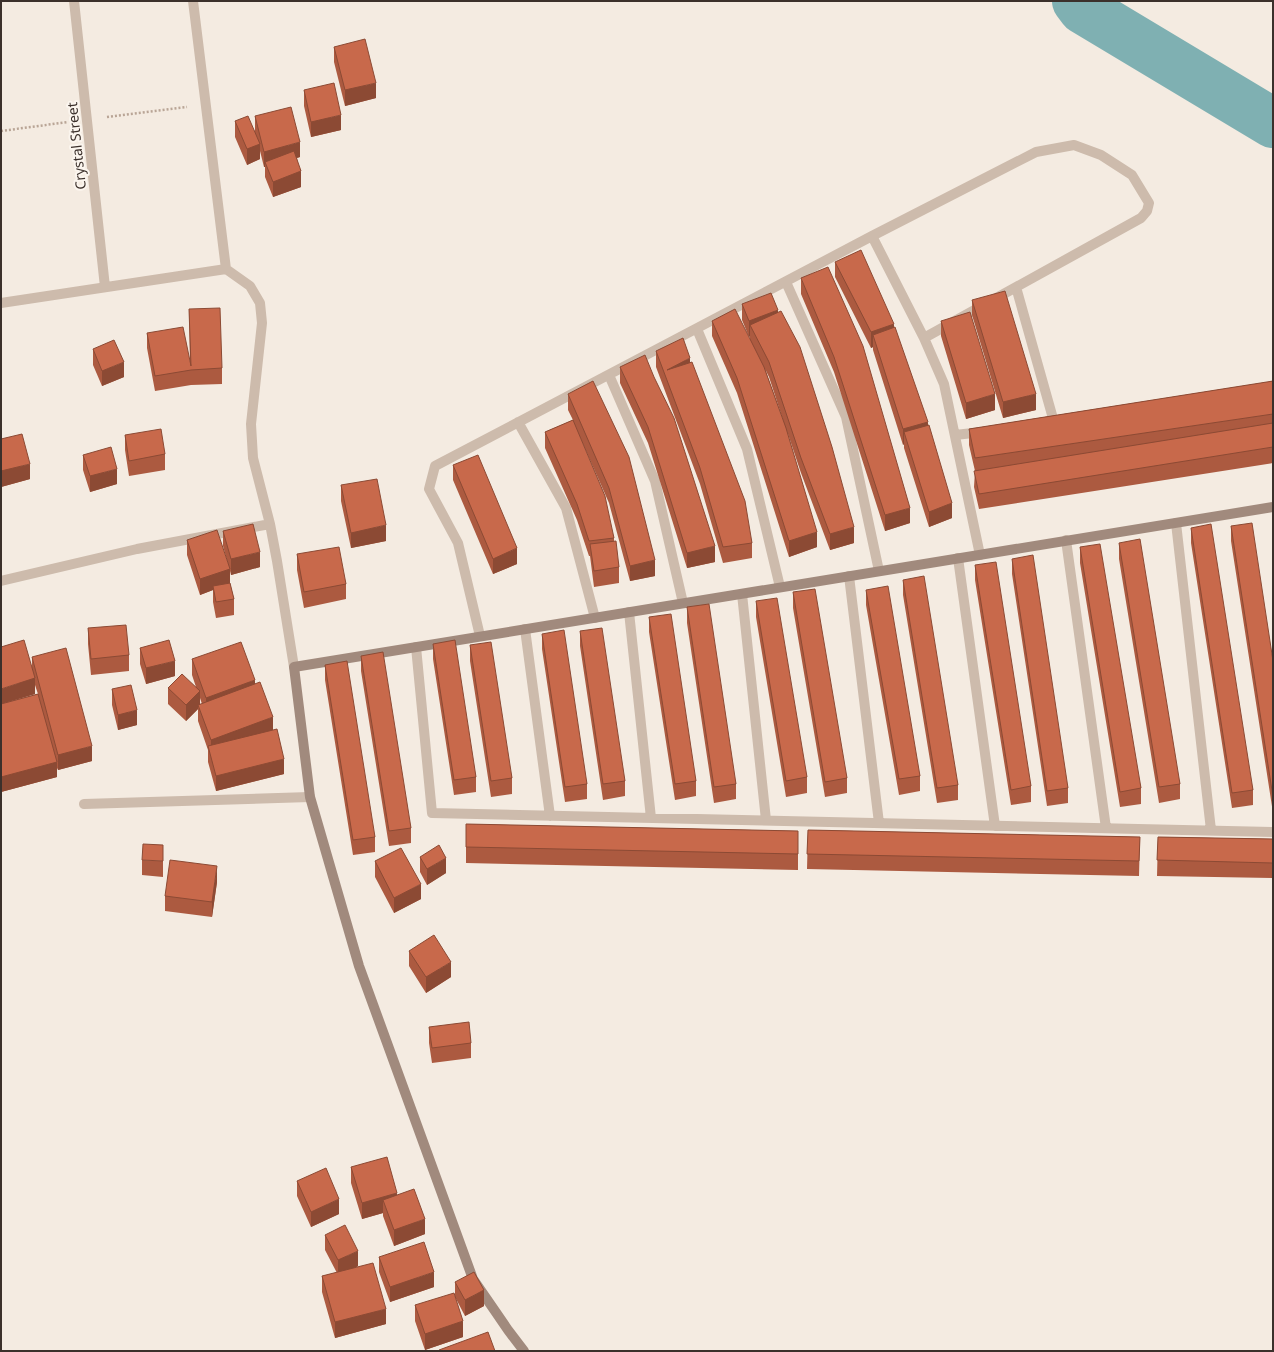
<svg xmlns="http://www.w3.org/2000/svg" width="1274" height="1352" viewBox="0 0 1274 1352" font-family="'Noto Sans',sans-serif">
<rect width="100%" height="100%" fill="#f4ebe1"/>
<g fill="none" stroke-linecap="round" stroke-linejoin="round">
<path stroke="#7fb0b2" stroke-width="50" d="M1077 1 1083 9 1273 123"/>
<path stroke="#b9a596" stroke-width="2.5" stroke-dasharray="2 2" stroke-linecap="butt" d="M107 117 187 107
M1 131 68 122"/>
<path stroke="#cdbbac" stroke-width="10" d="M74 1 105 287
M193 1 226 269
M872 236 924 338 944 384 980 555
M786 282 846 417 879 571
M1016 287 1054 422
M1 303 226 269 250 286 260 303 262 323 251 424 253 458 270 524 277 561 294 667
M697 329 747 449 780 587
M609 375 655 481 683 603
M518 422 566 508 595 618
M955 435 982 432
M1176 523 1211 830
M1066 540 1106 828
M958 558 995 826
M849 576 879 823
M1 581 137 549 270 524
M742 594 766 820
M629 612 651 818
M525 629 550 816
M480 636 458 543 429 489 435 466 872 236 1036 152 1074 145 1101 155 1132 175 1149 203 1147 211 1141 218 924 338
M416 647 432 813 1273 832
M84 804 310 797"/>
<path stroke="#a18a7d" stroke-width="10" d="M524 1351 508 1330 473 1279 359 966 310 797 294 667 1273 507"/>
</g>
<path fill="#ac5a40" fill-rule="evenodd" d="M334 47 376 98 345 106 334 62Z
M304 90 341 130 311 137 304 106Z
M255 116 300 157 297 158 301 187 273 197 265 177V167H264L260 151V159L247 165 235 137V121L255 131Z
M835 262 894 327 928 425 952 518 929 527 904 448V444L903 445 873 350V347L871 348 835 277Z
M801 278 910 523 885 531 834 372 801 294Z
M972 300 1036 410 1003 418 972 315Z
M742 304 778 312 854 543 830 550 801 473 787 431 817 547 789 557 737 393 712 336V321L750 339V336L749 337 742 320ZM765 369 769 377 784 423Z
M189 309 222 368V384L191 385 155 391 147 348V333L190 363Z
M941 321 995 410 966 419 941 336Z
M93 349 124 377 102 386 93 365Z
M656 351 690 362 752 543V558L723 563 700 484 656 367Z
M620 367 715 562 687 568 648 443 620 383Z
M1273 381V463L979 509 974 487 975 471 969 445V429Z
M568 394 655 576 630 581 609 503 579 435 614 538V541L619 567V583L594 587 590 556H589L577 520 545 448V432L573 420 568 410Z
M125 435 165 454V470L129 476 125 450Z
M1 439 30 479 1 487Z
M83 455 117 484 90 492 83 470Z
M453 465 517 564 493 574 453 480Z
M341 485 386 541 351 548 341 501Z
M1231 526 1273 661V813L1231 541Z
M1191 528 1253 790V805L1232 808 1191 543Z
M223 531 260 567 231 575 230 571V583L234 599V615L216 618 213 602V590L200 595 187 555V540L228 564 223 546Z
M1119 543 1180 784V799L1159 803 1119 559Z
M1080 547 1141 788V804L1120 807 1080 563Z
M297 554 346 584V599L304 608 297 570Z
M1012 559 1068 788V803L1047 806 1012 574Z
M975 565 1031 786V802L1011 805 975 580Z
M903 580 958 785V800L937 803 903 595Z
M866 590 920 776V791L899 795 866 605Z
M793 592 847 778V793L825 797 793 608Z
M756 601 807 777V793L786 797 756 617Z
M687 607 736 784V799L714 803 687 623Z
M649 617 696 781V796L675 800 649 632Z
M88 628 129 655V671L91 675 88 644Z
M580 631 625 781V796L603 800 580 646Z
M542 634 587 784V799L565 802 542 649Z
M433 644 476 777V792L454 795 433 659Z
M470 645 512 778V794L491 797 470 661Z
M140 648 175 676 146 684 140 664Z
M361 656 411 828V843L389 846 361 671Z
M32 657 92 761 58 770 57 768V777L1 792V704L38 694 35 685V694L1 704 32 667Z
M192 659 255 684 273 730 284 774 216 791 208 762V750L198 721V709L186 721 168 704V688L196 687 192 675ZM200 698 202 704H200Z
M325 665 375 837V852L353 855 325 680Z
M112 689 137 725 118 730 112 705Z
M466 824 798 831V870L466 863Z
M808 830 1140 837 1139 876 807 869Z
M1158 837 1273 839V878L1157 876Z
M420 857 446 873 427 885 420 872Z
M142 860 163 861V877L142 875Z
M375 861 421 899 394 913 375 877Z
M217 882 212 917 165 911V896Z
M409 951 451 977 426 993 409 966Z
M429 1027 471 1043V1058L432 1063 429 1043Z
M351 1167 397 1195 425 1234 394 1246 383 1216V1213L362 1219 351 1183Z
M297 1181 339 1214 311 1227 297 1196Z
M325 1235 358 1266 355 1268 386 1324 335 1338 322 1292V1276L337 1273 325 1250Z
M379 1257 434 1287 390 1302 379 1272Z
M455 1282 484 1306 465 1316 455 1297 463 1337 425 1350 415 1321V1305L455 1297Z"/>
<path fill="#8c4a34" d="M376 83V98L345 106V90Z
M341 115V130L311 137V122Z
M300 142V157L267 166 265 162V167H264V152Z
M260 144V159L247 165V149Z
M301 171V187L273 197V182Z
M778 310V325H750V336L749 337V321Z
M894 324V339L873 335V347L871 348V332Z
M690 358V374L667 370Z
M124 362V377L102 386V371Z
M995 394V410L966 419V403Z
M1036 394V410L1003 418V402Z
M928 422V437L904 432V444L903 445V429Z
M30 464V479L1 487V471Z
M117 469V484L90 492V476Z
M952 503V518L929 527V512Z
M910 508V523L885 531V515Z
M386 525V541L351 548V533Z
M854 527V543L830 550V534Z
M817 532V547L789 557V541Z
M715 546V562L687 568V553Z
M517 548V564L493 574V559Z
M260 552V567L231 575V559Z
M655 560V576L630 581V566Z
M230 569V585L213 586V590L200 595V579Z
M175 661V676L146 684V668Z
M35 678V694L1 704V689Z
M255 680V696L206 714V698Z
M200 691V706L198 705V709L186 721V705Z
M137 710V725L118 730V715Z
M273 717V733L211 756V740Z
M92 746V761L58 770V755Z
M284 759V774L216 791V776Z
M57 762V777L1 792V777Z
M446 858V873L427 885V869Z
M217 866V882L212 917V902Z
M421 884V899L394 913V898Z
M451 962V977L426 993V977Z
M397 1193V1209L383 1200V1213L362 1219V1203Z
M339 1199V1214L311 1227V1212Z
M425 1219V1234L394 1246V1230Z
M358 1251V1266L338 1276V1260Z
M434 1272V1287L390 1302V1287Z
M484 1290V1306L465 1316V1300Z
M386 1309V1324L335 1338V1322Z
M463 1321V1337L425 1350V1334Z"/>
<path fill="#c8694b" stroke="#8c4a34" d="M365 39 376 83 345 90 334 47Z
M334 83 341 115 311 122 304 90Z
M291 107 300 142 264 152 255 116Z
M248 116 260 144 247 149 235 121Z
M294 151 301 171 273 182 265 162Z
M861 250 894 324 871 332 835 262Z
M828 267 863 346 910 508 885 515 834 357 801 278Z
M1005 291 1036 394 1003 402 972 300Z
M771 293 778 310 749 321 742 304Z
M220 308 222 368 191 370 155 376 147 333 183 327 191 366 189 309Z
M735 309 764 367 786 428 817 532 789 541 737 378 712 321Z
M781 311 800 347 832 447 854 527 830 534 801 458 769 362 750 325Z
M970 312 995 394 966 403 941 321Z
M895 327 928 422 903 429 873 335Z
M683 338 690 358 667 370 692 362 745 501 752 543 723 547 700 468 656 351Z
M114 340 124 362 102 371 93 349Z
M645 355 654 377 674 418 715 546 687 553 648 427 620 367Z
M593 381 629 457 655 560 630 566 609 488 568 394Z
M1273 381V414L975 458 969 429Z
M573 420 605 496 614 538 589 541 577 504 545 432Z
M1273 423V447L979 494 974 471Z
M929 425 952 503 929 512 904 432Z
M161 429 165 454 129 461 125 435Z
M22 434 30 464 1 471V439Z
M111 447 117 469 90 476 83 455Z
M478 455 517 548 493 559 453 465Z
M377 479 386 525 351 533 341 485Z
M1252 523 1273 661V797L1231 526Z
M253 524 260 552 231 559 223 531Z
M1211 524 1253 790 1232 793 1191 528Z
M217 530 230 569 200 579 187 540Z
M1140 539 1180 784 1159 787 1119 543Z
M616 541 619 567 594 571 590 544Z
M1100 544 1141 788 1120 792 1080 547Z
M339 547 346 584 304 592 297 554Z
M1033 555 1068 788 1047 791 1012 559Z
M996 562 1031 786 1011 790 975 565Z
M924 576 958 785 937 788 903 580Z
M230 583 234 599 216 602 213 586Z
M888 586 920 776 899 779 866 590Z
M815 589 847 778 825 782 793 592Z
M777 598 807 777 786 781 756 601Z
M709 604 736 784 714 787 687 607Z
M671 614 696 781 675 784 649 617Z
M126 625 129 655 91 659 88 628Z
M602 628 625 781 603 784 580 631Z
M564 630 587 784 565 787 542 634Z
M24 640 35 678 1 689V647Z
M169 640 175 661 146 668 140 648Z
M455 640 476 777 454 780 433 644Z
M241 642 255 680 206 698 192 659Z
M491 642 512 778 491 781 470 645Z
M66 648 92 746 58 755 32 657Z
M383 652 411 828 389 831 361 656Z
M347 661 375 837 353 840 325 665Z
M182 674 200 691 186 705 168 688Z
M260 682 273 717 211 740 198 705Z
M131 685 137 710 118 715 112 689Z
M38 694 57 762 1 777V704Z
M277 729 284 759 216 776 208 746Z
M466 824 798 831V854L466 847Z
M808 830 1140 837 1139 861 807 854Z
M1158 837 1273 839V863L1157 860Z
M143 844 163 845V861L142 860Z
M439 845 446 858 427 869 420 857Z
M401 848 421 884 394 898 375 861Z
M170 860 217 866 212 902 165 896Z
M434 935 451 962 426 977 409 951Z
M469 1022 471 1043 432 1048 429 1027Z
M387 1157 397 1193 362 1203 351 1167Z
M326 1168 339 1199 311 1212 297 1181Z
M414 1189 425 1219 394 1230 383 1200Z
M345 1225 358 1251 338 1260 325 1235Z
M424 1242 434 1272 390 1287 379 1257Z
M373 1263 386 1309 335 1322 322 1276Z
M474 1272 484 1290 465 1300 455 1282Z
M454 1293 463 1321 425 1334 415 1305Z
M488 1332 495 1351H439V1350Z"/>
<g text-anchor="middle" dominant-baseline="central" stroke-width="4" stroke-linejoin="round" paint-order="stroke">
<g font-size="14" fill="#3b302b" stroke="#fbf5ee">
<text transform="translate(76 146) rotate(-96)">Crystal Street</text>
</g>
</g>
<rect width="1274" height="1352" fill="none" stroke="#3b302b" stroke-width="4"/>
</svg>
